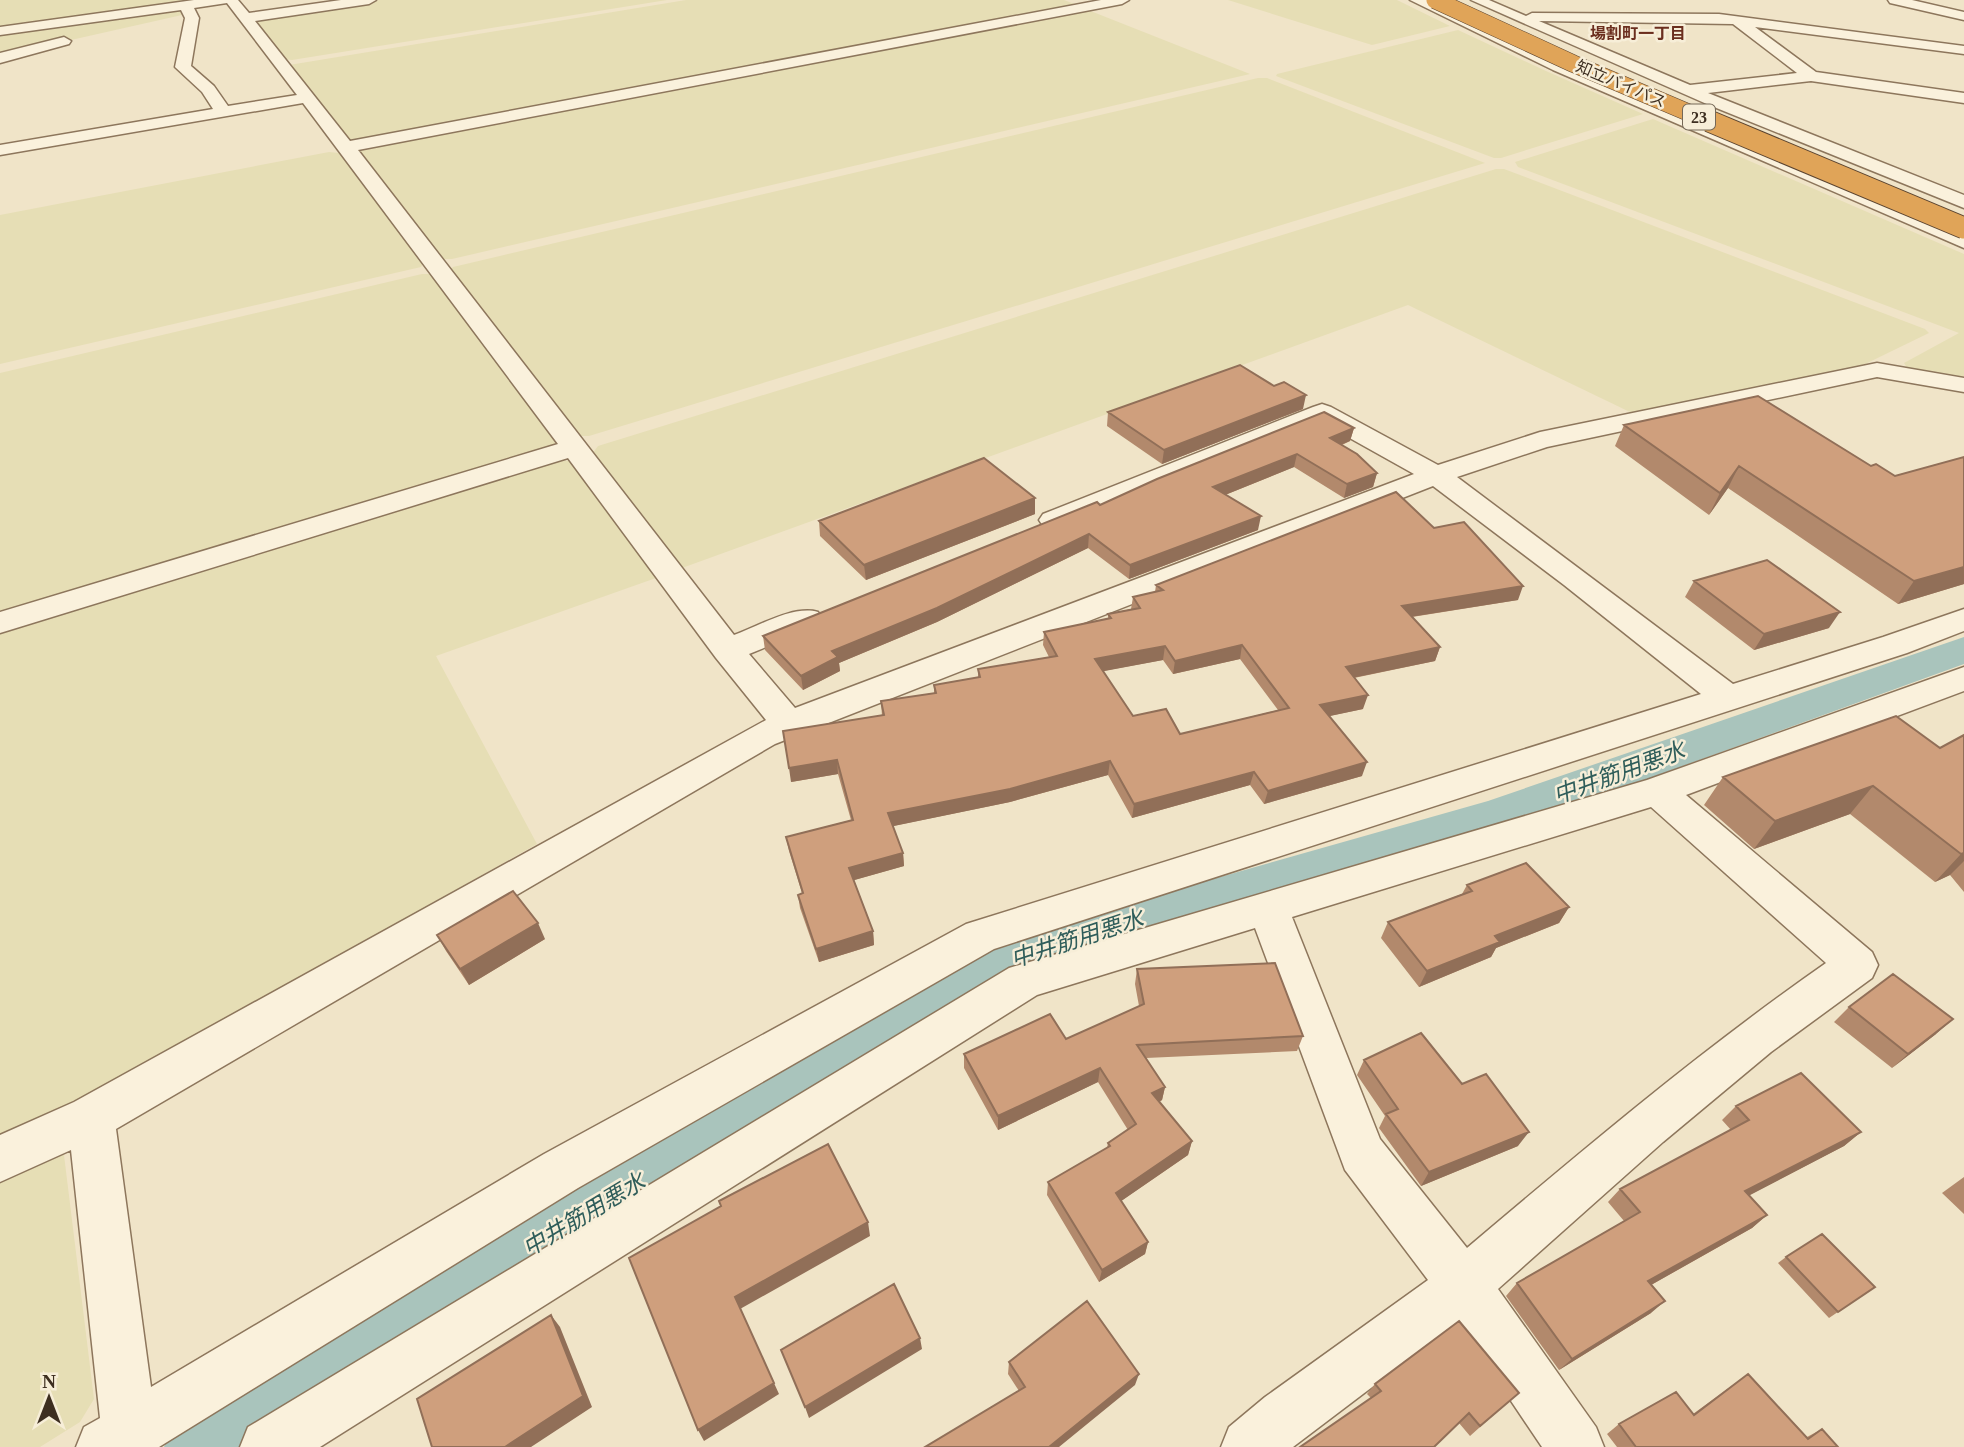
<svg xmlns="http://www.w3.org/2000/svg" width="1964" height="1447" viewBox="0 0 1964 1447" font-family="'Times New Roman','Noto Sans JP',serif">
<rect width="100%" height="100%" fill="#f0e4c8"/>
<path fill="#e6deb5" d="M0 0H213L0 29Z
M380 0H667L292 60 284 59 253 20 257 18Z
M686 0H1064L1077 5 349 142 289 65Z
M1228 0H1397L1450 26 1372 45Z
M181 8 185 14 182 15 0 56V32Z
M1088 10 1250 74 452 259H441L356 150Z
M1458 30 1546 71 1643 114 1501 158H1494L1276 76 1277 74Z
M1258 78H1267L1485 163 589 436H580L449 271 453 267Z
M1653 119 1964 254V381L1908 369 1904 363 1959 333 1518 167 1515 162Z
M329 152 339 153 424 262 421 267 0 364V215Z
M1496 169H1504L1925 329 1929 333 1857 368 1632 413 1408 305 682 568 592 454 598 446Z
M422 274H433L557 440 553 447 0 616V373Z
M554 460 569 461 656 578 436 656 537 844 97 1092 0 1137V632Z
M42 1150 64 1155 94 1399 80 1422 40 1447H0V1170Z"/>
<g fill="none" stroke-linecap="round" stroke-linejoin="round">
<path fill="#a9c4bc" fill-rule="evenodd" d="M1964 637V664L1512 828 1031 972 261 1447H164L174 1423 998 940 1488 801Z"/>
<defs>
<path id="street" d="M194 0H238L249 13 341 0H376L369 4 255 21 350 141 1101 0H1129L1122 4 358 150 734 635C759 626 793 605 818 612L823 619 818 626 749 654 795 708 1414 474 1321 422 1063 526 1053 529 1043 526 1039 520 1043 514 1313 407 1322 404 1331 407 1438 465 1540 432 1877 363 1964 378V392L1877 377 1547 447 1457 477 1733 684 1883 637 1964 609V631L1907 653 994 949 578 1188 159 1447H76L84 1427 100 1418 71 1150 0 1182V1135L74 1102 766 720 716 658 568 458 0 633V612L558 444 303 103 0 155V145L213 109 202 92 175 67 185 18 181 10 0 35V27ZM227 3 297 95 228 106 214 86 191 66 199 18 194 8ZM1433 486 1564 585 1701 694 966 924 544 1154 151 1387 116 1129 775 744Z
M1410 0H1428L1563 64 1964 235V248L1553 70Z
M1471 0H1489L1526 16 1532 13 1719 14 1964 46V54L1755 27 1816 72 1964 93V103L1811 81 1708 93 1964 195V208L1709 105ZM1539 21 1733 24 1797 73 1690 85Z
M1888 0H1912L1964 12V20L1890 3Z
M64 37 71 41 69 44 0 63V53Z
M1964 667V691L1686 795 1872 952 1878 965 1872 978 1771 1052 1663 1142 1498 1289 1596 1427 1604 1447H1542L1458 1322 1293 1447H1221L1229 1427 1265 1397 1428 1280 1345 1170 1255 928 1037 995 320 1447H240L248 1427 1009 968 1647 780ZM1651 807 1826 963C1700 1051 1584 1149 1467 1248L1380 1139 1292 917Z"/>
</defs>
<use href="#street" stroke="#8d765c" stroke-width="3"/>
<use href="#street" fill="#faf1dc" fill-rule="evenodd"/>
<defs>
<path id="highway-bridge-far1" d="M1435 0 1574 64 1713 123"/>
<path id="highway-bridge" d="M1709 121 1964 228"/>
</defs>
<use href="#highway-bridge-far1" stroke="#5b4430" stroke-width="18" stroke-linecap="butt"/>
<use href="#highway-bridge" stroke="#5b4430" stroke-width="23" stroke-linecap="butt"/>
<use href="#highway-bridge-far1" stroke="#e0a458" stroke-width="17"/>
<use href="#highway-bridge" stroke="#e0a458" stroke-width="21"/>
</g>
<path fill="#b2896c" fill-rule="evenodd" d="M1274 386 1303 409 1162 464 1107 426 1108 412Z
M1758 396 1964 584 1898 604 1728 488 1709 515 1615 446 1624 425Z
M1354 428 1350 441 1342 445 1377 473 1373 487 1344 498 1294 467 1225 495 1258 530 1129 579 1088 548 937 622 839 663 840 671 803 690 765 650 763 636 1100 505Z
M1035 514 866 580 820 536 819 521Z
M1434 528 1518 600 1412 617 1440 647 1435 661 1354 678 1363 709 1329 716 1362 776 1264 804 1250 785 1132 818 1108 775 1010 802 893 826 903 853 904 866 854 880 873 931 874 945 819 962 800 908 798 895 802 893 789 851 786 837 851 820 838 774 791 782 882 716 881 701 934 693V685L978 677V669L1049 657 1043 645 1044 632 1108 619V614L1131 609 1133 597 1155 592 1156 585ZM1240 659 1278 710 1180 734 1133 716 1103 671 1163 660 1173 674Z
M1694 581 1829 628 1754 650 1685 597Z
M1964 735V892L1950 875 1935 882 1850 814 1754 849 1704 805 1723 777 1940 748Z
M1467 885 1569 907 1559 923 1496 948 1491 957 1419 987 1381 938 1388 922 1462 894Z
M437 935 545 939 469 985 446 951Z
M1137 969 1303 1036 1297 1051 1146 1058 1165 1087 1162 1100 1159 1102 1192 1141 1188 1155 1121 1201 1148 1242 1145 1254 1099 1282 1047 1195 1048 1182 1107 1148 1108 1143 1128 1130 1098 1082 998 1130 964 1068V1054L1066 1039 1139 1006 1135 984Z
M1849 1007 1936 1034 1892 1068 1834 1022Z
M1364 1060 1462 1084 1518 1146 1421 1186 1379 1128 1385 1116 1357 1075Z
M1736 1106 1861 1132 1844 1146 1749 1195 1767 1215 1752 1228 1651 1285V1313L1559 1370 1506 1296 1517 1283 1624 1221 1608 1202 1620 1189 1731 1130 1722 1120Z
M1964 1177V1214L1942 1193Z
M1786 1257 1875 1287 1829 1318 1778 1263Z
M1009 1362 1135 1385 1019 1391 1008 1374Z
M1748 1374 1807 1437 1822 1429 1838 1447H1617L1607 1434 1619 1424 1693 1414Z
M1375 1384 1508 1402 1470 1436 1459 1423 1371 1398 1367 1394Z"/>
<path fill="#916f58" d="M1306 395 1303 409 1162 464 1164 450Z
M1354 428 1350 441 1326 451 1330 438Z
M1297 454 1294 467 1210 501 1213 487Z
M1739 466 1728 488 1709 515 1720 493Z
M1377 473 1373 487 1344 498 1347 484Z
M1035 498V514L866 580 864 565Z
M1261 516 1258 530 1129 579 1130 565Z
M1089 534 1088 548 937 622 839 663 840 671 803 690 801 676 832 651Z
M1964 567V584L1898 604 1914 581Z
M1523 586 1518 600 1397 619 1402 606Z
M1840 612 1829 628 1754 650 1764 634Z
M1242 645 1240 659 1173 674 1175 661Z
M1165 646 1163 660 1094 673 1095 659Z
M1440 647 1435 661 1342 680 1346 667Z
M1368 695 1363 709 1316 719 1320 705Z
M837 760 838 774 791 782 789 768Z
M1110 761 1108 775 1010 802 889 827 888 813Z
M1367 762 1362 776 1264 804 1268 791Z
M1254 772 1250 785 1132 818 1134 804Z
M1873 786 1850 814 1754 849 1775 821Z
M903 853 904 866 851 881 849 868Z
M1964 853V861L1950 875 1935 882 1961 854Z
M1569 907 1559 923 1496 948 1491 957 1419 987 1427 971 1495 936Z
M538 923 545 939 469 985 460 969Z
M873 931 874 945 819 962 816 949Z
M1953 1019 1936 1034 1892 1068 1908 1054Z
M1100 1068 1098 1082 998 1130V1116Z
M1165 1087 1162 1100 1149 1107 1152 1093Z
M1529 1132 1518 1146 1421 1186 1429 1172Z
M1861 1132 1844 1146 1731 1205 1745 1191Z
M1192 1141 1188 1155 1114 1206 1116 1193Z
M1767 1215 1752 1228 1635 1294 1648 1281Z
M868 1222 870 1236 740 1309 735 1297Z
M1148 1242 1145 1254 1099 1282 1102 1270Z
M1665 1301 1651 1313 1559 1370 1572 1359Z
M551 1315 560 1327 592 1407 531 1447H505Z
M920 1338 922 1349 809 1418 805 1407Z
M1139 1374 1135 1385 1059 1447H1049Z
M774 1383 779 1394 704 1441 698 1430Z"/>
<path fill="#cf9f7d" stroke="#916f58" stroke-width="2" fill-rule="evenodd" d="M1240 365 1274 386 1284 382 1306 395 1164 450 1108 412Z
M1758 396 1871 466 1876 464 1895 476 1964 457V567L1914 581 1739 466 1720 493 1624 425Z
M1324 412 1354 428 1330 438 1357 454 1377 473 1347 484 1297 454 1213 487 1261 516 1130 565 1089 534 937 608 832 651 838 657 801 676 763 636 1097 502 1100 505 1157 479Z
M984 458 1035 498 864 565 819 521Z
M1396 492 1434 528 1464 522 1523 586 1402 606 1440 647 1346 667 1368 695 1320 705 1367 762 1268 791 1254 772 1134 804 1110 761 1010 789 888 813 903 853 849 868 873 931 816 949 798 895 803 893 786 837 853 820 837 760 789 768 783 731 884 715 881 701 936 693 934 685 980 677 978 669 1057 656 1044 632 1111 618 1108 614 1140 608 1133 597 1163 590 1156 585ZM1242 645 1289 708 1180 734 1166 709 1133 716 1095 659 1165 646 1175 661Z
M1767 560 1840 612 1764 634 1694 581Z
M1896 716 1940 748 1964 735V853L1961 854 1873 786 1775 821 1723 777Z
M1526 863 1569 907 1495 936 1500 942 1427 971 1388 922 1472 891 1467 885Z
M513 891 538 923 460 969 437 935Z
M1275 963 1303 1036 1137 1045 1165 1087 1152 1093 1192 1141 1116 1193 1148 1242 1102 1270 1048 1182 1110 1146 1108 1143 1136 1124 1100 1068 998 1116 964 1054 1050 1014 1066 1039 1144 1004 1137 969Z
M1893 974 1953 1019 1908 1054 1849 1007Z
M1421 1033 1462 1084 1486 1074 1529 1132 1429 1172 1386 1114 1398 1109 1364 1060Z
M1801 1073 1861 1132 1745 1191 1767 1215 1648 1281 1665 1301 1572 1359 1517 1283 1640 1212 1620 1189 1749 1120 1736 1106Z
M828 1144 868 1222 735 1297 774 1383 698 1430 629 1258 721 1206 719 1201Z
M1822 1234 1875 1287 1838 1312 1786 1257Z
M894 1284 920 1338 805 1407 781 1350Z
M1087 1301 1139 1374 1049 1447H925L1025 1387 1009 1362Z
M551 1315 583 1396 505 1447H432L417 1399Z
M1459 1321 1519 1393 1480 1426 1469 1413 1434 1447H1300L1381 1391 1375 1384Z
M1748 1374 1808 1439 1822 1429 1838 1447H1636L1619 1424 1676 1392 1694 1415Z"/>
<g text-anchor="middle" dominant-baseline="central" stroke-width="5" stroke-linejoin="round" paint-order="stroke">
<g font-size="16" font-weight="bold" fill="#6b2e1e" stroke="#f7eed8">
<text x="1638" y="33">場割町一丁目</text>
</g>
<g font-size="16" fill="#3d2e20" stroke="#f7eed8">
<text transform="translate(1621 84) rotate(23)">知立バイパス</text>
</g>
<rect fill="#f7eed8" stroke="#756857" stroke-width="2" x="1683" y="104.5" width="32" height="25" rx="5"/>
<g font-size="16" font-weight="bold" fill="#3d2e20">
<text x="1699" y="117">23</text>
</g>
<g font-size="23" font-style="italic" fill="#2f5d5a" stroke="#f7eed8">
<text transform="translate(1619 773) rotate(-20)">中井筋用悪水</text>
<text transform="translate(1077 939) rotate(-18)">中井筋用悪水</text>
<text transform="translate(584 1215) rotate(-31)">中井筋用悪水</text>
</g>
</g>
<g transform="translate(49 1398)" stroke="#f7eed8" stroke-width="5" paint-order="stroke">
<path d="M0-5L12 26L0 18L-12 26Z" fill="#3d2e20"/>
<text y="-10" font-size="19" font-weight="bold" text-anchor="middle" fill="#3d2e20">N</text>
</g>
</svg>
